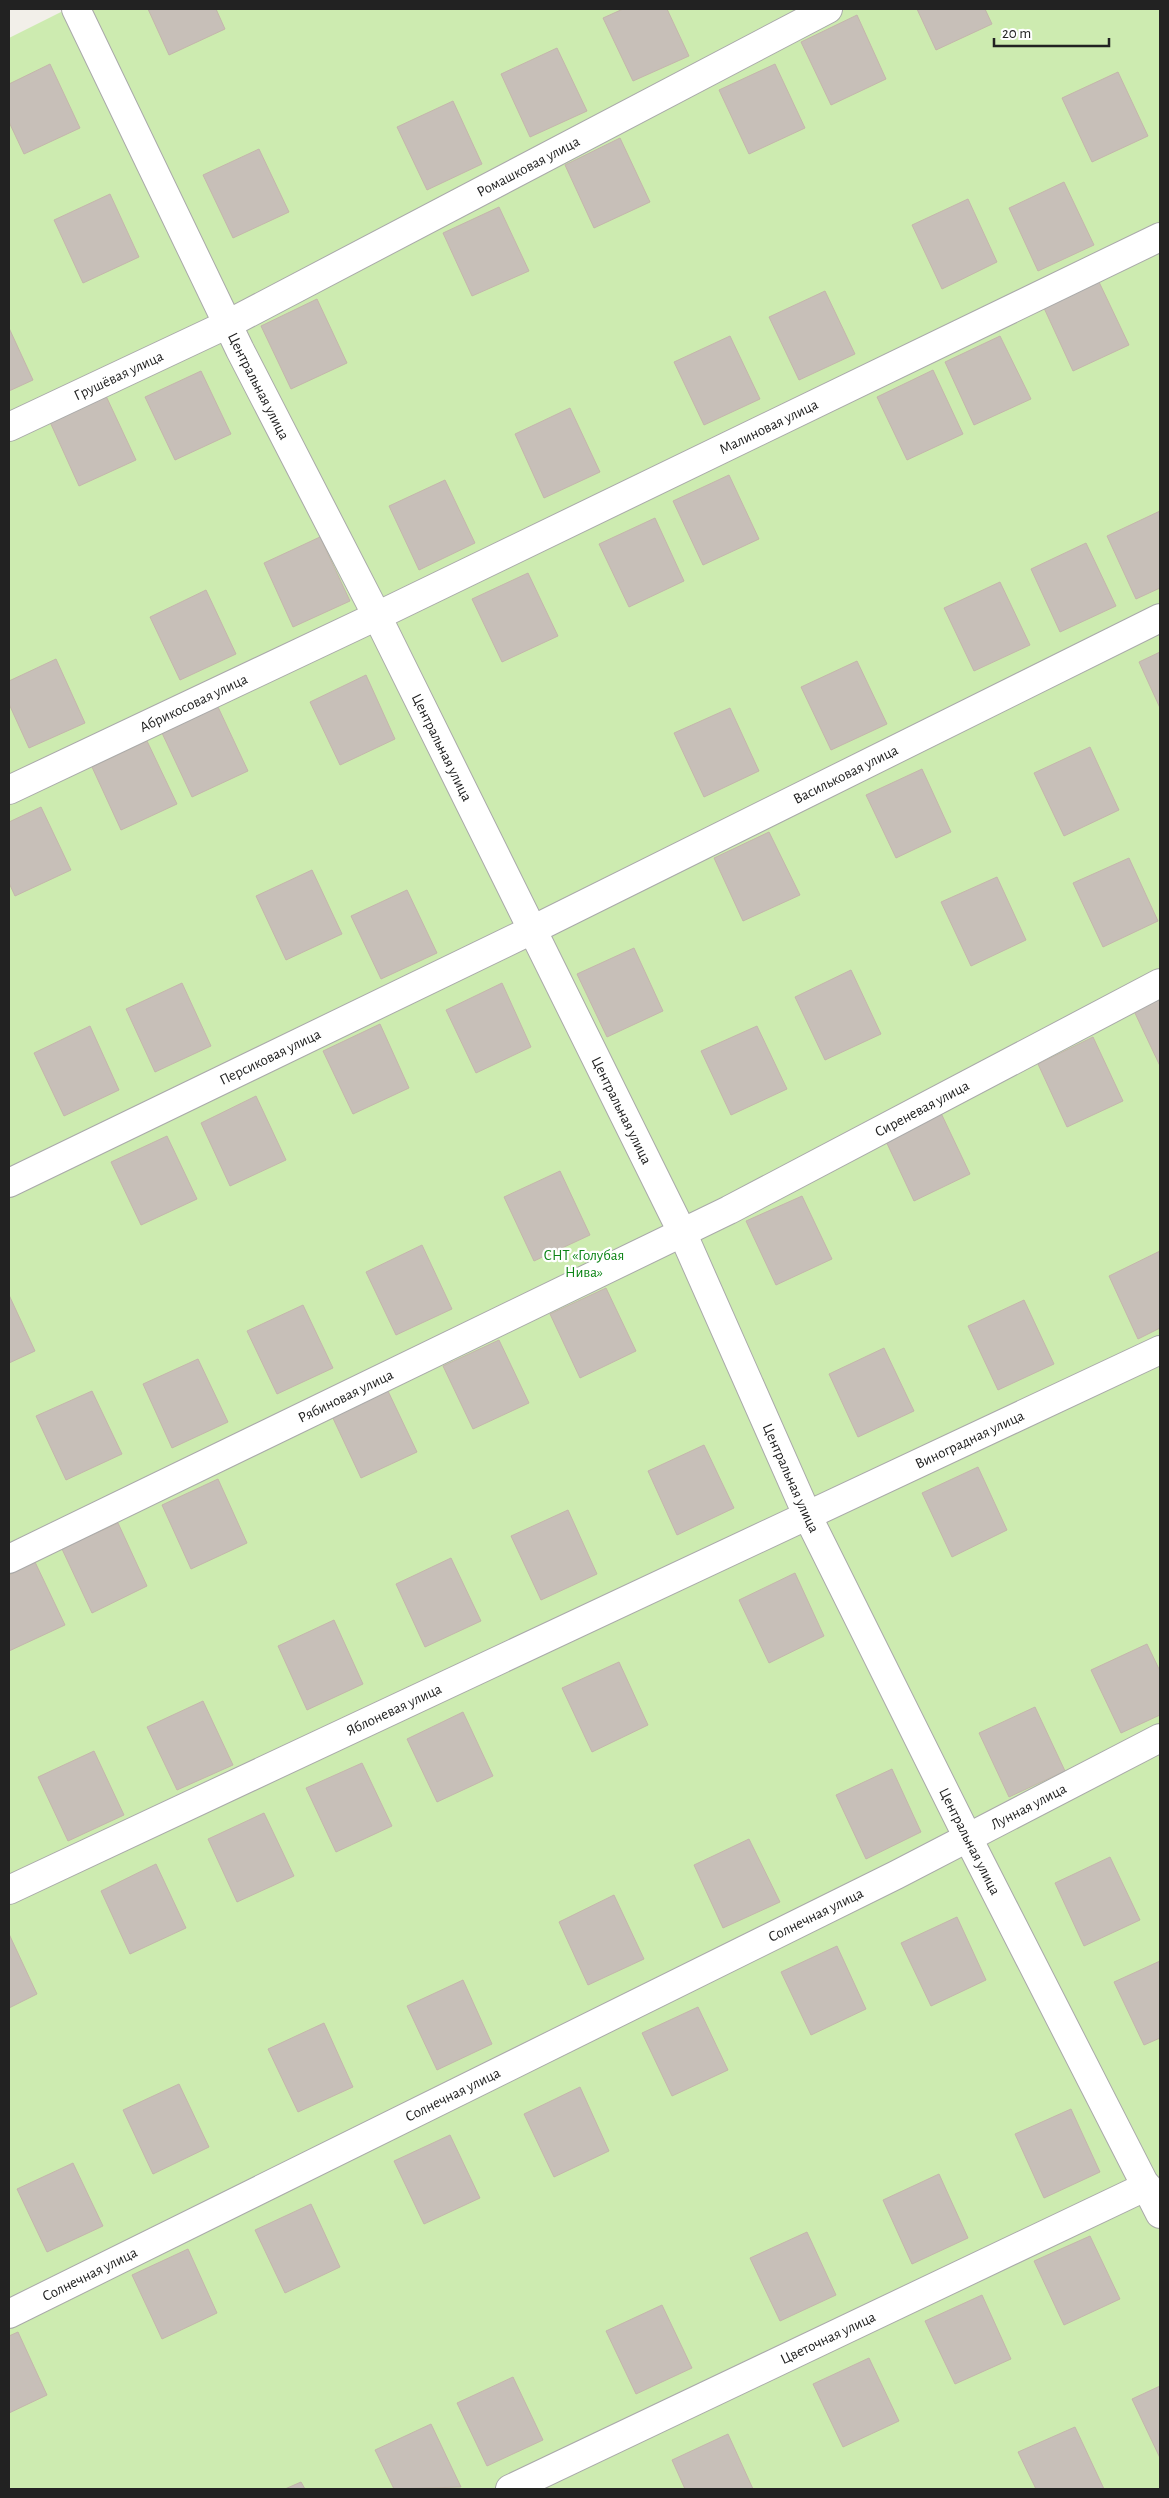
<svg xmlns="http://www.w3.org/2000/svg" width="1169" height="2498" viewBox="0 0 1169 2498" font-family="'Alegreya Sans',sans-serif">
<rect width="100%" height="100%" fill="#f2efe9"/>
<path fill="#cdebb0" d="M67 9H1160V2489H9V38Z"/>
<path fill="#c7bfb8" stroke="#c4b6ab" d="M148 9H216L225 29 169 55Z
M623 9H667L689 56 633 81 603 18Z
M917 9H985L992 24 936 50Z
M857 15 886 79 831 105 801 42Z
M557 48 587 111 530 137 501 74Z
M50 64 80 128 24 154 9 122V84Z
M775 64 805 128 749 154 719 90Z
M1118 72 1148 136 1092 162 1062 98Z
M453 101 482 164 427 190 397 127Z
M620 138 650 202 594 228 565 165Z
M259 149 289 212 233 238 203 175Z
M1064 182 1094 245 1038 271 1009 208Z
M110 194 139 257 83 283 54 220Z
M968 199 997 262 942 289 912 225Z
M499 207 529 271 472 296 443 233Z
M1099 282 1129 345 1073 371 1044 308Z
M825 291 855 354 799 380 769 317Z
M317 299 347 363 291 389 261 326Z
M9 328 33 380 9 391Z
M730 336 760 399 704 425 674 362Z
M1000 336 1031 399 974 425 945 362Z
M933 370 963 434 907 460 877 397Z
M201 371 231 434 175 460 145 397Z
M106 396 136 460 79 486 50 422Z
M570 408 600 472 544 498 515 434Z
M729 475 759 539 703 565 673 501Z
M445 480 475 543 419 570 389 506Z
M1160 511V588L1136 599 1107 536Z
M655 518 684 581 629 607 599 544Z
M320 537 350 601 293 627 264 563Z
M1086 543 1116 606 1060 632 1031 569Z
M528 573 558 636 502 662 472 599Z
M1000 582 1030 645 974 671 944 608Z
M206 590 236 654 180 680 150 617Z
M1160 652V708L1139 662Z
M56 659 85 723 29 748 9 704V681Z
M857 661 887 724 831 750 801 687Z
M366 675 395 739 340 765 310 702Z
M218 707 248 771 192 797 162 733Z
M730 708 759 771 704 797 674 733Z
M147 741 177 804 121 830 92 767Z
M1090 747 1119 810 1064 836 1034 773Z
M922 769 951 832 896 858 866 795Z
M41 807 71 870 15 896 9 883V822Z
M769 832 800 895 743 921 714 858Z
M1129 858 1158 921 1103 947 1073 883Z
M312 870 342 934 286 960 256 896Z
M997 877 1026 940 971 966 941 902Z
M407 890 437 953 381 979 351 916Z
M634 948 663 1011 607 1037 577 974Z
M851 970 881 1034 825 1060 795 997Z
M182 983 211 1046 155 1072 126 1009Z
M502 983 531 1047 476 1073 446 1010Z
M1160 999V1066L1134 1011Z
M380 1024 409 1088 353 1114 323 1051Z
M90 1026 119 1090 64 1116 34 1053Z
M757 1026 787 1089 731 1115 701 1051Z
M1093 1037 1123 1101 1067 1127 1038 1064Z
M256 1096 286 1160 230 1186 201 1123Z
M940 1111 970 1174 914 1201 884 1137Z
M167 1136 197 1199 141 1225 111 1162Z
M560 1171 590 1235 534 1261 504 1197Z
M802 1196 832 1259 776 1285 746 1221Z
M422 1245 452 1309 396 1335 366 1272Z
M1160 1251V1328L1138 1339 1109 1276Z
M606 1288 636 1351 580 1378 550 1314Z
M9 1295 35 1351 9 1363Z
M1024 1300 1054 1364 998 1390 968 1326Z
M303 1305 333 1368 277 1394 247 1331Z
M499 1340 529 1403 473 1429 443 1366Z
M884 1348 914 1411 858 1437 829 1374Z
M198 1359 228 1422 172 1448 143 1384Z
M387 1389 417 1452 361 1478 331 1414Z
M92 1391 122 1454 66 1480 36 1416Z
M704 1445 734 1508 677 1535 648 1471Z
M978 1467 1007 1530 952 1557 922 1493Z
M218 1479 247 1543 191 1569 162 1505Z
M568 1510 597 1574 541 1600 511 1536Z
M118 1523 147 1586 92 1613 62 1549Z
M451 1558 481 1621 425 1647 396 1584Z
M35 1562 65 1625 9 1651V1575Z
M795 1573 824 1636 769 1663 739 1600Z
M334 1620 363 1684 307 1710 278 1646Z
M1147 1644 1160 1671V1715L1121 1733 1091 1670Z
M619 1662 648 1725 592 1752 562 1688Z
M203 1701 233 1765 177 1790 147 1727Z
M1035 1707 1065 1771 1009 1797 979 1733Z
M463 1712 493 1776 437 1802 407 1739Z
M94 1751 124 1815 68 1841 38 1777Z
M362 1763 392 1826 336 1852 306 1788Z
M892 1769 921 1832 866 1859 836 1795Z
M264 1813 294 1876 237 1902 208 1839Z
M749 1839 780 1902 723 1928 694 1865Z
M1110 1857 1140 1920 1084 1946 1055 1883Z
M156 1864 186 1928 130 1954 101 1891Z
M614 1895 644 1959 588 1985 559 1922Z
M957 1917 986 1980 931 2006 901 1943Z
M9 1934 37 1994 9 2008Z
M837 1946 866 2009 811 2035 781 1972Z
M1160 1961V2038L1144 2045 1114 1982Z
M463 1980 492 2044 437 2070 407 2006Z
M698 2007 728 2070 672 2096 642 2033Z
M324 2023 353 2087 298 2112 268 2049Z
M179 2084 209 2147 153 2174 123 2110Z
M580 2087 609 2151 554 2177 524 2114Z
M1071 2109 1100 2172 1044 2198 1015 2134Z
M450 2135 480 2198 424 2224 394 2161Z
M73 2163 103 2226 47 2252 17 2189Z
M939 2174 968 2238 912 2264 883 2200Z
M311 2204 340 2267 285 2293 255 2230Z
M807 2232 836 2295 780 2321 750 2258Z
M1090 2236 1120 2299 1064 2325 1034 2261Z
M188 2249 217 2313 162 2339 132 2275Z
M982 2295 1011 2359 955 2384 925 2321Z
M662 2305 692 2368 636 2394 606 2331Z
M18 2332 47 2395 9 2413V2336Z
M869 2358 899 2421 843 2447 813 2384Z
M513 2377 543 2440 487 2466 457 2403Z
M1160 2386V2458L1132 2399Z
M431 2424 461 2487 394 2489 375 2450Z
M1075 2427 1104 2489H1036L1018 2452Z
M728 2434 753 2489H685L672 2460Z
M301 2482 305 2489H285Z"/>
<g fill="none" stroke-linecap="round" stroke-linejoin="round">
<defs>
<g id="minor">
<path id="s1" d="M76 9 240 350 377 616 682 1232 808 1517 968 1838 1160 2214"/>
<path id="s2" d="M9 427 228 324 828 9"/>
<path id="s3" d="M9 790 377 616 1160 237"/>
<path id="s4" d="M9 1183 532 930 1160 618"/>
<path id="s5" d="M9 1559 729 1210 1160 983"/>
<path id="s6" d="M9 1890 1160 1350"/>
<path id="s7" d="M9 2314 896 1875 1160 1738"/>
<path id="s8" d="M510 2489 1147 2186"/>
</g>
</defs>
<use href="#minor" stroke="#a9a9a9" stroke-width="30"/>
<use href="#minor" stroke="#fff" stroke-width="28"/>
</g>
<g text-anchor="middle" dominant-baseline="central" stroke-width="4.5" stroke-linejoin="round" paint-order="stroke">
<g font-size="15" fill="#222" stroke="#fff">
<text stroke="none"><textPath href="#s2" startOffset="581">Ромашковая улица</textPath></text>
<text stroke="none"><textPath href="#s2" startOffset="121">Грушёвая улица</textPath></text>
<text stroke="none"><textPath href="#s1" startOffset="419">Центральная улица</textPath></text>
<text stroke="none"><textPath href="#s3" startOffset="842">Малиновая улица</textPath></text>
<text stroke="none"><textPath href="#s3" startOffset="204">Абрикосовая улица</textPath></text>
<text stroke="none"><textPath href="#s1" startOffset="824">Центральная улица</textPath></text>
<text stroke="none"><textPath href="#s4" startOffset="931">Васильковая улица</textPath></text>
<text stroke="none"><textPath href="#s4" startOffset="290">Персиковая улица</textPath></text>
<text stroke="none"><textPath href="#s5" startOffset="1018">Сиреневая улица</textPath></text>
<text stroke="none"><textPath href="#s1" startOffset="1229">Центральная улица</textPath></text>
<text stroke="none"><textPath href="#s5" startOffset="374">Рябиновая улица</textPath></text>
<text stroke="none"><textPath href="#s6" startOffset="1061">Виноградная улица</textPath></text>
<text stroke="none"><textPath href="#s1" startOffset="1634">Центральная улица</textPath></text>
<text stroke="none"><textPath href="#s6" startOffset="425">Яблоневая улица</textPath></text>
<text stroke="none"><textPath href="#s7" startOffset="1139">Лунная улица</textPath></text>
<text stroke="none"><textPath href="#s1" startOffset="2039">Центральная улица</textPath></text>
<text stroke="none"><textPath href="#s7" startOffset="900">Солнечная улица</textPath></text>
<text stroke="none"><textPath href="#s7" startOffset="495">Солнечная улица</textPath></text>
<text stroke="none"><textPath href="#s7" startOffset="90">Солнечная улица</textPath></text>
<text stroke="none"><textPath href="#s8" startOffset="352">Цветочная улица</textPath></text>
</g>
<g font-size="15" fill="#0c8416" stroke="#fff">
<text x="584" y="1255">СНТ «Голубая<tspan x="584" dy="17">Нива»</tspan></text>
</g>
</g>
<rect width="1169" height="2498" fill="none" stroke="#222222" stroke-width="20"/>
<path d="M994 38v8h115v-8" fill="none" stroke="#222222" stroke-width="2.5"/>
<text x="1002" y="38" font-size="15" fill="#222222" stroke="#ffffff" stroke-width="4" paint-order="stroke">20 m</text>
</svg>
